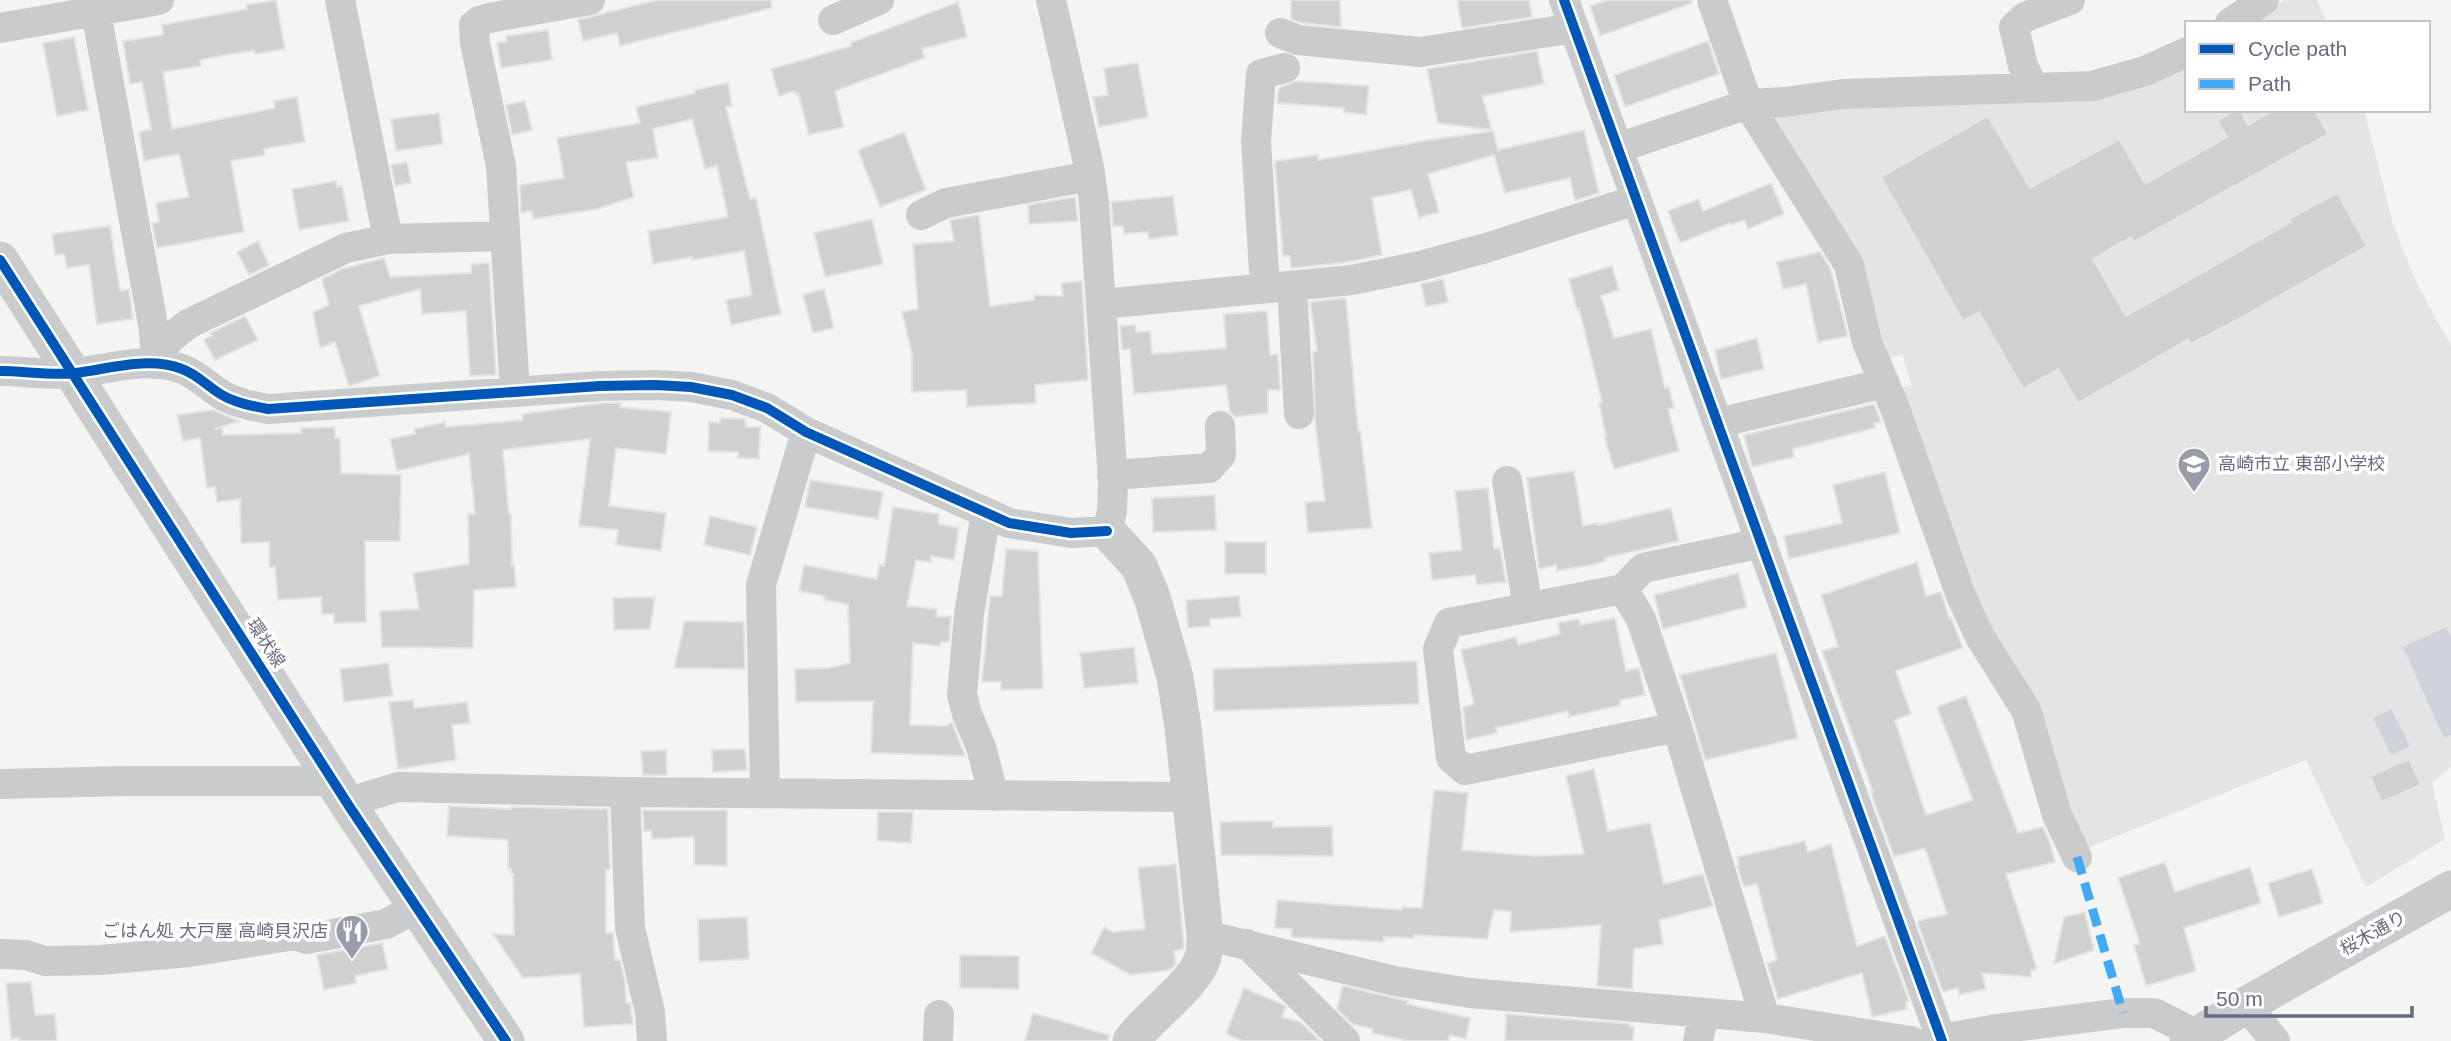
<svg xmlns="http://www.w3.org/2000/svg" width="2451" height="1041" viewBox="0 0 2451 1041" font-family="Arial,'Noto Sans JP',sans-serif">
<rect width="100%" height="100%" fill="#f4f4f3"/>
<path fill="#e4e4e5" d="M2285 0H2317L2327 23H2251Z
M2187 66V110H2364L2393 224 2416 282 2451 346V767L2432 783 2445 839 2366 887 2306 760 2085 849 1974 599 1899 388 1912 385 1902 355 1884 359 1769 120 1779 114Z"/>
<path fill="#cfd2d8" d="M2446 627 2451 637V735L2444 738 2403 647Z
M2391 709 2410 746 2391 755 2373 718Z"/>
<path fill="#cfd0d0" stroke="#e4e4e3" stroke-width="2" d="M276 0 285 49 255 54 254 50 200 60 201 66 163 72 172 129 275 108 274 101 297 97 305 142 264 149 265 155 231 161 244 232 157 248 152 223 159 222 156 203 189 197 179 154 144 161 139 132 151 129 142 82 130 84 123 41 163 35 162 25 247 9 246 5Z
M657 0H771L772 8 620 46 617 33 583 41 578 20Z
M1291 0H1340L1341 27 1302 23 1291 19Z
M1457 0H1529L1532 17 1462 28Z
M1608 0H1692V3L1600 36 1590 6Z
M958 2 967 37 922 49 925 58 835 91 844 127 809 135 798 93 795 94 794 91 779 96 771 69 851 46 850 43Z
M548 30 552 60 501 68 497 43 507 41 506 36Z
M74 37 88 110 57 116 43 43Z
M1708 41 1719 74 1625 107 1614 75Z
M1537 51 1544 84 1482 96 1492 130 1438 123 1427 69Z
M1138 63 1148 117 1099 127 1093 97 1108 95 1104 68Z
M1296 81 1369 86 1366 115 1343 112 1344 108 1277 103 1279 88Z
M728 83 732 106 726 107 750 199 756 198 781 314 731 325 726 300 752 295 744 251 692 260V257L653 264 648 231 728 217 717 166 705 169 692 119 653 129 658 158 626 162 634 197 597 209 533 219 532 211 521 213 520 185 564 178 557 138 640 123 636 107 695 93 694 90Z
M525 101 532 130 512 135 506 105Z
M2235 110H2240L2248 125 2275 110H2315L2328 134 2134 242 2131 237 2093 259 2126 316 2291 222 2289 219 2337 193 2367 246 2237 320 2191 344 2189 339 2078 403 2058 369 2023 389 1979 312 1963 321 1881 177 1988 116 2030 188 2119 139 2145 184 2227 137 2217 121Z
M439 113 443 144 396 151 391 119Z
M1584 130 1599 193 1575 201 1570 178 1505 193 1494 155 1428 174 1439 212 1419 218 1411 190 1372 198 1382 255 1342 263 1291 268 1290 256H1283L1275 161 1318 155V160L1429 140 1493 131 1498 150Z
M904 132 926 190 880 207 858 150Z
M407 162 411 183 395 186 391 165Z
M336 181 337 187 342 186 349 221 299 230 292 189Z
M1771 183 1784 214 1748 229 1744 220 1731 225 1730 223 1680 243 1668 211 1699 199 1703 211Z
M1173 196 1178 235 1149 239 1148 232 1124 234 1123 226H1113L1111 202Z
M1075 197 1078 221 1029 224 1028 205Z
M979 215 990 306 1034 300V295L1063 296 1061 283 1082 281 1088 380 1035 385 1036 403 967 407 966 390 912 392V354L902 312 918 309 913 244 954 241 950 220Z
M872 219 883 264 825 277 814 233Z
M110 226 120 291 129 289 133 319 97 324 89 265 67 268 64 254 55 255 52 234Z
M258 241 269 265 249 275 237 252Z
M1820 252 1830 267 1848 336 1818 342 1806 284 1783 289 1777 262Z
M384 258 390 277 471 273V264L489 263 496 375 470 376 466 311 422 314 420 289 359 306 380 376 349 386 335 342 320 348 313 312 329 305 322 279 342 269Z
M1612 266 1619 290 1601 296 1614 338 1651 329 1665 388 1669 387 1674 408 1668 409 1679 451 1614 469 1604 436H1606L1599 403 1602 402 1579 309 1577 310 1569 279Z
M1443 279 1448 302 1426 307 1421 284Z
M824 289 834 328 813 333 803 295Z
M1346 298 1358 430H1360L1372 528 1308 533 1305 502 1325 501 1315 420 1313 351H1317L1310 302Z
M1267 311 1270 355 1278 354 1280 390H1268V413L1235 417 1230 412 1226 385 1134 394 1130 349 1122 350 1120 326 1135 325 1136 332 1150 331 1152 354 1226 348 1224 314Z
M245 316 258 340 215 360 204 340 212 335 210 333Z
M1757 338 1764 369 1721 379 1715 350Z
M603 403H621L620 407 671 412 666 454 616 448 609 506 666 513 661 551 616 545 618 530 579 526 590 439 503 450 509 514H511L512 565H514L516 587 474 590 473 648 382 647 380 611 419 609 413 573 469 564 468 514H475L469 454 397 471 390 439 415 434 414 429 445 422 446 427 523 420 522 414Z
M1874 404 1881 422 1874 423 1875 428 1793 449 1794 457 1752 467 1744 435Z
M213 410 239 421 215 429 222 428 223 435 301 433V428L335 427V438H340L341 473 401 475 400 541H365L366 622 334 623V614H322L321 597 278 600 275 567H269V542L241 543 240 499 217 502 215 487 207 488 200 438 183 441 177 415Z
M720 418 745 419 746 427H760L759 459 738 458V452L708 451 709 422 720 423Z
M1574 471 1583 526 1597 523 1598 525 1671 508 1679 541 1605 558 1606 561 1591 565 1557 571 1556 565 1539 569 1527 478Z
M1885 472 1900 533 1789 559 1784 536 1842 523 1833 485Z
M810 480 883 492 878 519 805 507Z
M1488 488 1494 549 1500 548 1506 582 1477 585 1475 575 1432 580 1429 553 1462 550 1455 491Z
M1215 495 1216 530 1153 532 1152 498Z
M893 507 939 514 938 524 959 528 954 560 931 556V562L916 560 907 606 937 609 936 616 951 617 949 642H941L940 646 913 643 910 725 946 726 952 722 965 756 871 753 873 701 796 702 795 669 829 668 850 663 848 604 824 600 825 596 799 591 804 565 877 579 879 565 884 566Z
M710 516 757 527 750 555 704 545Z
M1225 542H1266V574H1225Z
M1006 549 1038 551 1043 689 1001 690V682H982L990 596H1002Z
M1917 562 1926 596 1941 592 1949 618 1951 617 1963 648 1896 671 1911 714 1895 720 1926 815 1973 800 1937 707 1966 696 2018 833 2043 827 2050 842 2055 862 2006 874 2037 969 2031 971V977L1982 973 1986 989 1959 995 1958 988 1943 992 1918 924V921L1947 914 1925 848 1894 857 1871 793 1873 792 1822 651 1838 646 1821 595Z
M1738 573 1747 607 1663 629 1654 595Z
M1239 596 1241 617 1210 619V626L1188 628 1186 600Z
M655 597 650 629 614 630 613 598Z
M1615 618 1626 671 1639 668 1645 695 1620 700 1621 705 1569 717 1568 711 1496 728 1497 733 1466 740 1463 707 1474 704 1461 650 1516 637 1518 645 1560 634 1558 623 1579 619 1580 625Z
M685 621 744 622 745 669 674 668Z
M1134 647 1138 683 1084 688 1080 653Z
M1776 653 1798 738 1705 760 1680 675Z
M1417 661 1419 704 1214 711 1213 669Z
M388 663 393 696 344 702 340 669Z
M413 700 414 708 467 702 470 723 452 725 456 760 398 769 389 702Z
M745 749 747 770 713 772 712 750Z
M666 750 667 775H643L641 751Z
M2409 759 2421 785 2381 802 2370 776Z
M1594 769 1608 831 1650 823 1664 884 1703 874 1713 906 1659 920 1663 944 1634 949 1632 989 1597 986 1601 925 1510 932 1511 912 1494 910 1487 939 1414 935V938L1384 937V942L1291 937 1292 929 1275 928 1277 900 1402 910V907L1422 908 1434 790 1468 793 1462 850 1536 856 1584 854 1566 776Z
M449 806 511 809V807L608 809 610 869 606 870V933H613L615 960H620L625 981 626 1003H630L633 1024 584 1027 580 974 523 978 493 934 514 935 513 874H511V869H508V840L447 836Z
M643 810H727V866L694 865V837L652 839 651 831H644Z
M878 812H913L911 843 877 841Z
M1273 821V827L1332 826 1333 856 1221 855 1220 822Z
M1805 841 1808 852 1831 844 1857 946 1885 936 1909 1001 1906 1002 1907 1009 1872 1017 1862 973 1778 999 1767 963 1777 960 1757 884 1744 887 1737 866 1739 865 1737 857Z
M2165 862 2175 892 2250 867 2261 903 2184 928 2196 971 2146 986 2134 945 2140 944 2118 878Z
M1176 864 1184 945 1183 949 1174 951 1176 964 1170 970 1131 975 1091 953 1104 927 1113 932 1145 929 1138 868Z
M2312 869 2323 903 2279 917 2268 883Z
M2085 912 2094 950 2054 964 2064 917Z
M747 917 749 959 699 962 698 919Z
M382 943 388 969 355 976 356 983 324 990 317 955Z
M960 955 1019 956V989L960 988Z
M31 982 35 1015 55 1014 57 1041H19V1038L11 1039 6 983Z
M1343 986 1408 1001 1407 1004 1470 1018 1466 1039 1450 1035 1448 1041H1408L1372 1033 1373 1029 1352 1024 1337 1009Z
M1244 988 1282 1004 1286 1007 1282 1017 1300 1022 1320 1041H1243L1226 1034Z
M1033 1013 1109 1035 1108 1041H1025Z
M1506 1014 1630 1024V1027H1634L1633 1041H1505Z"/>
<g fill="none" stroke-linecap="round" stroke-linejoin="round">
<path stroke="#cacbcc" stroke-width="30" d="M340 0 388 239
M1564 0 1942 1041
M1712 0 1748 104 1849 265 1867 342 1896 411 1961 596 1980 637 2026 710 2057 815 2077 857
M96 12 154 330 156 364
M833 20 879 0
M2230 23 2264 0
M0 28 159 0
M1280 33 1298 40 1420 52 1574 28
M2034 88 2023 66 2014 27 2025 17 2070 0
M1618 148 1748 104 1784 102 1843 94 2092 86 2145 71 2187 52
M921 215 946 203 1090 176
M1292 286 1299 414
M1265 288 1256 141 1261 74 1285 68
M1102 304 1352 280 1420 266 1486 248 1636 200
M156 364 168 340 188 324 346 248 388 239 505 236
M0 371C24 371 53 376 75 373 109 369 148 356 182 369 197 374 208 387 222 395 236 403 252 406 268 409L600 386 655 385 691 387 732 395 767 408 806 432 1009 523 1071 533 1107 531 1112 511 1113 481 1094 203 1089 167 1051 0
M515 392 501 166 475 43 474 25 479 21 494 17 590 0
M1718 423 1885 383
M1112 475 1209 468 1221 455 1220 426
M1507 481 1528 608
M986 513 969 614 962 695 967 714 981 747 994 796
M1623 589 1641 619 1677 727 1465 770 1451 758 1438 649 1449 623 1623 589 1643 568 1762 543
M1677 727 1765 1018
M0 784 128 781H334
M625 792 630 928 650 1012 652 1041
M765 793 761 585 806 432
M349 806 365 797 398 787 625 792 1190 797
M1205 935 1395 981 1470 993 1765 1018 1911 1041
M1247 944 1345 1041
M0 954 26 955 45 961 101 960 189 952 295 935 307 939 386 924 417 907
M2246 1005 2275 1041
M938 1041 939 1015
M1698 1041 1704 1013
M1930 1041 1997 1029 2123 1013H2154L2198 1035"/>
<path stroke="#cacbcc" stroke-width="37" d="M0 260 349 806 506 1041
M1107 531 1139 566 1152 597 1175 677 1183 727 1205 935C1205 942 1205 951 1203 957 1195 985 1148 1017 1131 1041
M2188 1041 2246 1005 2451 889"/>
<path stroke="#3fa9f5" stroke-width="9" stroke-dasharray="18 9" stroke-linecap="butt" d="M2077 857 2123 1013"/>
<defs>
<path id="cycleway" d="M1564 0 1942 1041
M0 260 349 806 506 1041
M0 371C24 371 53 376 75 373 109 369 148 356 182 369 197 374 208 387 222 395 236 403 252 406 268 409L600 386 655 385 691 387 732 395 767 408 806 432 1009 523 1071 533 1107 531"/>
</defs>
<use href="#cycleway" stroke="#fff" stroke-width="15"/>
<use href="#cycleway" stroke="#0057b8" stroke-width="10"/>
</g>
<defs>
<symbol id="school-pin" viewBox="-11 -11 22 30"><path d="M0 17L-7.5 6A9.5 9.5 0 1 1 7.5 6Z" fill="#989ca8" stroke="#fff"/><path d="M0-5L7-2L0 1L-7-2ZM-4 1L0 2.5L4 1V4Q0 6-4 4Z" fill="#fff"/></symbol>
<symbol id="restaurant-pin" viewBox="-11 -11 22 30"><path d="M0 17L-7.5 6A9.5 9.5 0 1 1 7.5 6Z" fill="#989ca8" stroke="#fff"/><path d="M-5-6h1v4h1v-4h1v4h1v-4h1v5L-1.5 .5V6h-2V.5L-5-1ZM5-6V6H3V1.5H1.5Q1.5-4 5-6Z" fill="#fff"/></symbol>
</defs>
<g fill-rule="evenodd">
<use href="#school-pin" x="2175" y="445" width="38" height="52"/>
<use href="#restaurant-pin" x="333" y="912" width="38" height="52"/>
</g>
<g text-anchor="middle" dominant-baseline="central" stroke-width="7" stroke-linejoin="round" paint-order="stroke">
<g font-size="18" fill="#676c80" stroke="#fff" text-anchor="start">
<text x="2218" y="464">高崎市立 東部小学校</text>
<text x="328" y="931" text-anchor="end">ごはん処 大戸屋 高崎貝沢店</text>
</g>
<g font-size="18" fill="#676c80" stroke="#fff">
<text transform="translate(266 643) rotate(57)">環状線</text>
<text transform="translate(2373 933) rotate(-29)">桜木通り</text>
</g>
</g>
<rect x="2185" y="21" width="245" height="91" fill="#ffffff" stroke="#c2c4cc" stroke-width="2"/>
<rect x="2199" y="44" width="35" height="10" fill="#0057b8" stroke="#c2c4cc" stroke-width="2"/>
<text x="2248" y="56" font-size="21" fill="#676c80">Cycle path</text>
<rect x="2199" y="79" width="35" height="10" fill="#3fa9f5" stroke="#c2c4cc" stroke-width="2"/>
<text x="2248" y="91" font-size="21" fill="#676c80">Path</text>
<path d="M2206 1006v10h206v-10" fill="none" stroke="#676c80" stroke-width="3.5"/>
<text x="2216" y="1006" font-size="21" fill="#676c80" stroke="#ffffff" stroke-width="5" paint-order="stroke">50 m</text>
</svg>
